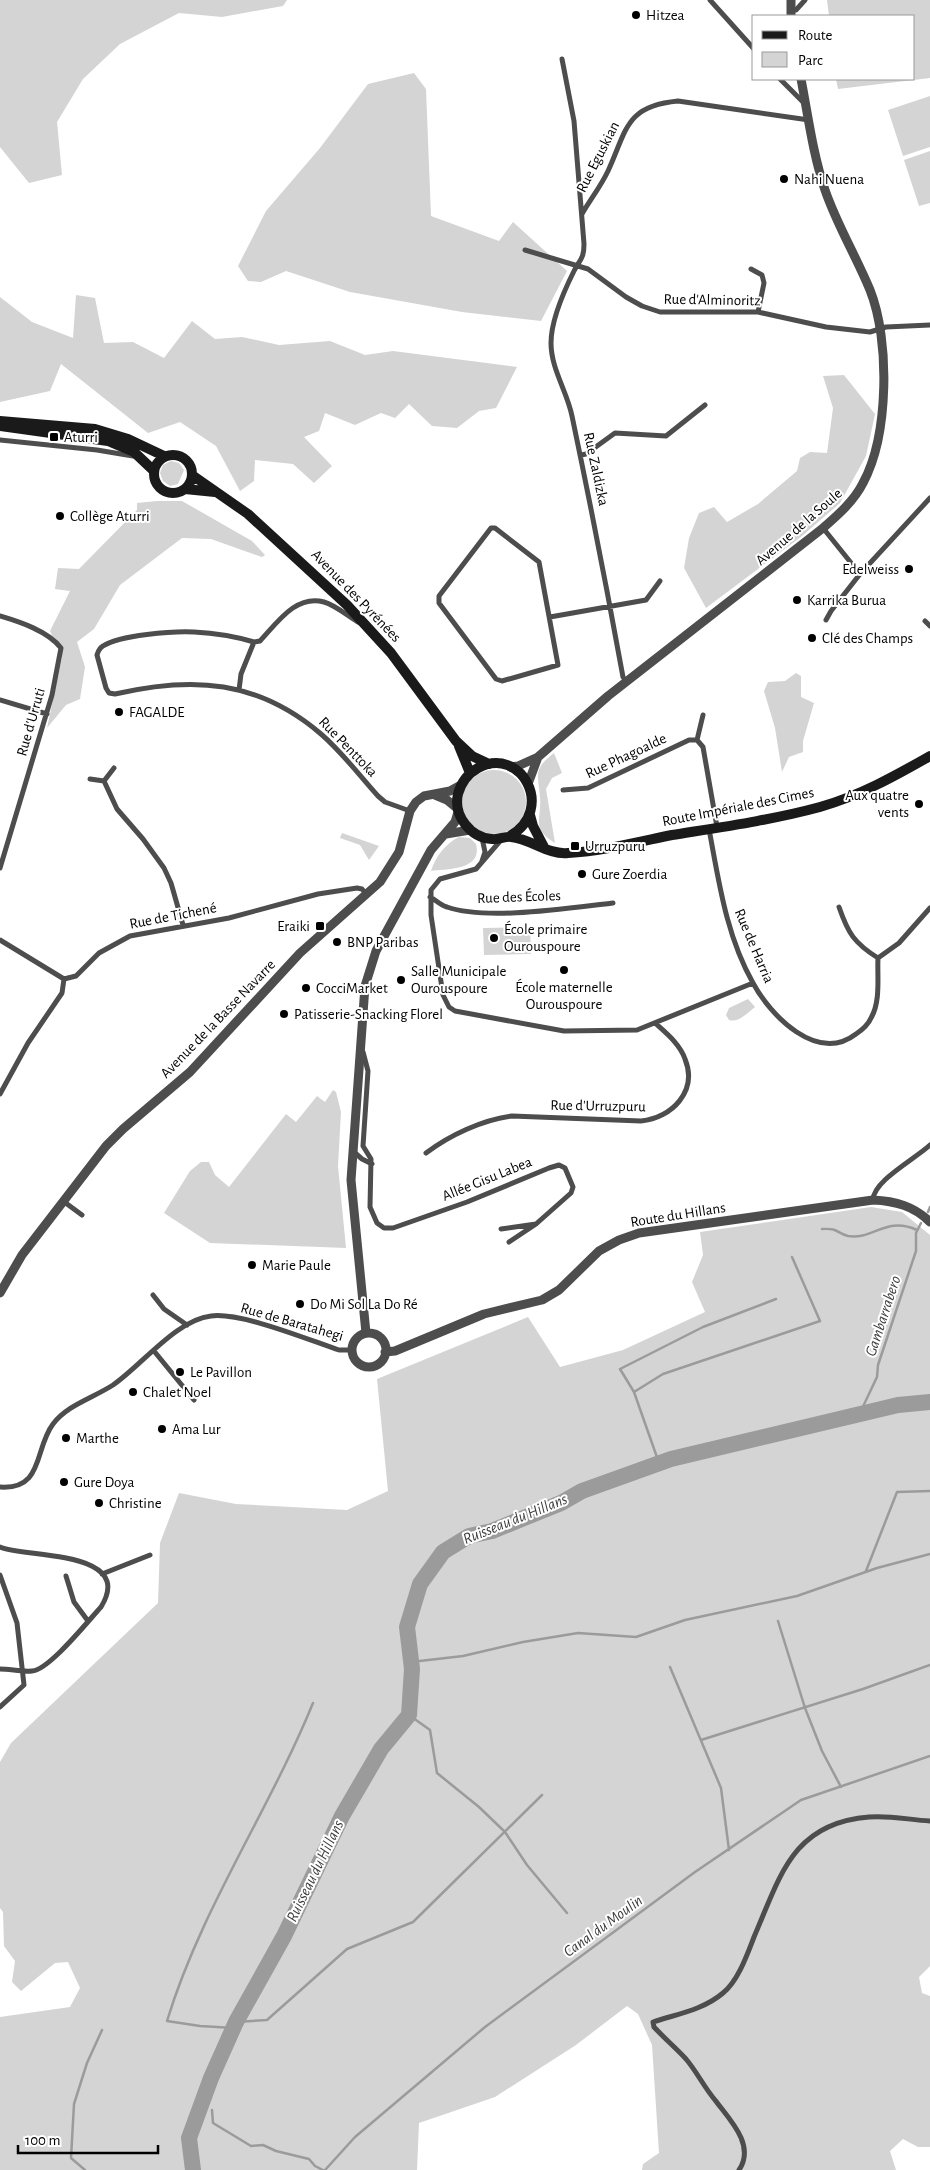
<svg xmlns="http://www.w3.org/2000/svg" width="930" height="2170" viewBox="0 0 930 2170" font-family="'Alegreya Sans',sans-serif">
<rect width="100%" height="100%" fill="#fff"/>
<path fill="#d4d4d4" d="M0 0H287L283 6 222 17 179 13 120 44 83 79 57 122 62 175 29 183 0 147Z
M827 0H930V78L838 89 836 79H914V16H829Z
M414 73 426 89 431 216 499 241 513 222 567 271 541 321 462 312 350 292 286 271 261 282 248 281 238 266 266 211 320 148 368 84Z
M930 96V147L903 156 888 110Z
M930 151V203L919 206 904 160Z
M76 295 95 298 104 343 133 342 164 358 192 321 215 339 242 337 279 345 330 341 365 355 393 351 517 367 496 408 479 411 457 428 432 426 409 404 395 418 381 413 355 425 325 413 319 431 304 437 332 466 314 483 293 464 255 460 254 481 240 491 216 446 180 422 148 433 61 364 50 391 0 402V297L32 322 73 338Z
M844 375 875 414 866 456 840 503 802 536 706 608 684 568 689 538 699 513 714 507 727 522 758 504 797 471 800 458 810 452 827 453 833 408 823 376Z
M171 461 179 463 184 470 178 484 170 486 163 481 160 473 163 465Z
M157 501H182L252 541 265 555 262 557 211 539 182 538 120 585 94 629 77 642 85 667 80 699 66 705 47 728 62 657 50 631 70 591 55 589 58 568 79 569 137 510V503Z
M796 673 801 676V697L814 703 803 741V752L789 757 782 772 775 728 764 691 768 682 785 681Z
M554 753 562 773 552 778 546 789 555 843C530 828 542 820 540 797 538 774 533 769 554 753Z
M462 802a32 32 0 1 1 64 0a32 32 0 1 1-64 0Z
M342 833 379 846 369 860 360 845 340 838Z
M459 837 470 838 476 844C483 870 448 869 431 871 436 856 445 844 459 837Z
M530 927 531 954 484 955 483 928Z
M748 999 755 1007C747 1013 739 1023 729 1020L726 1015 729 1008Z
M333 1090 336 1092 341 1112 338 1166 346 1248 210 1243 164 1213 190 1171 201 1162H209L215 1175 229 1187 286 1114 296 1122 317 1096 325 1102Z
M871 1207 902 1212 930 1235V1966L919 1977 922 1993 930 1996V2147H918L903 2139 890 2151 896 2170H642L643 2164 659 2153 652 2045 638 2014 627 2006 576 2045 495 2097 419 2123 417 2170H0V2017L70 2007 80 1988 68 1962 55 1963 21 1991 12 1982 15 1961 4 1946 3 1912 0 1908V1762L11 1743 158 1603 160 1543 179 1493 236 1504 347 1510 388 1491 377 1379 528 1317 560 1367 623 1350 705 1312 692 1282 703 1255 700 1232Z"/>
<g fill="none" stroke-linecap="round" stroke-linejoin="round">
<path stroke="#9b9b9b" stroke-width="2.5" d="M928 1212 930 1207
M822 1229C839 1228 836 1233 848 1236 873 1240 886 1216 917 1230
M634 1392 663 1374 820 1321 792 1257
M859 1415 877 1377 878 1365 916 1251V1233L921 1223
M659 1463 634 1392 620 1369 703 1327 776 1299
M866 1571 897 1492 930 1491
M778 1621 805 1708 822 1751 841 1787
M411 1662 463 1656 523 1642 578 1633 636 1637 685 1620 797 1596 877 1568 930 1554
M670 1667 721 1788 729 1850
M409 1715 430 1730 437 1773 479 1807 505 1832 527 1865 567 1913
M701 1740 863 1689 930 1665
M236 2022 267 2020 347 1949 413 1922 542 1795
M234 2028 200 2026 167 2021C201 1909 269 1811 313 1703
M212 2110 213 2123 251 2146 263 2145 276 2151 309 2159 315 2166 323 2170
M85 2170 71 2158 74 2104 87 2063 102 2030
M325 2170 355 2137 485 2027 695 1872 801 1800 930 1756"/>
<path stroke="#9b9b9b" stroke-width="16" d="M193 2170 189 2138 211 2078 236 2022 284 1936 342 1816 381 1749 409 1715 412 1669 407 1627 420 1584 443 1552 469 1536 492 1531 561 1503 582 1491 671 1459 898 1405 930 1402"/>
<path stroke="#4d4d4d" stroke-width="5" d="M710 0 754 49
M791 10H796L805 0
M562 59 574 121 584 244C584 259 580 259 574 271 564 291 551 321 551 343 551 369 567 391 572 416 590 502 607 589 623 677L627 682
M780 79 804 103
M582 214C590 200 601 186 608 171 627 130 625 106 678 101L809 120
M525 250 588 269 626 297 642 306 660 312H758L826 327 870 332 886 327 930 325
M751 269 762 275 764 283 758 312
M0 440 97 450 133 456
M581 455 586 454 615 433 666 436 705 405
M491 528H495L539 562 558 665 502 681 496 679 439 603V596Z
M823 528 860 574
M0 616C20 622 48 631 61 648L52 695 0 868
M550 617 646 600 660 581
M826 620 831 611 860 574 930 498
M925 621 930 626
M254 642 260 641C277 623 296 594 324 602 335 605 348 616 358 622
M239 690 241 674 254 642C234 636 214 633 194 632 173 631 120 635 103 646 99 648 98 652 97 655L106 688 109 693 115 694C193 676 258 680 321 734 342 752 359 775 378 796L385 802 410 811
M0 700 47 714
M697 740 703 715
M90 779 104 781 114 768
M104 781 117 809 143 839 164 868 171 883 183 925
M563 790 588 788 689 740H697L703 747 717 827
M709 829C719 882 726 935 753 983 770 1015 817 1064 856 1034 862 1030 868 1025 871 1018 881 1001 877 976 878 958L899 943 930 908
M501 840 476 869 440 879 431 890V915L443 995 449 1007 455 1011 564 1031 637 1030 753 983
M482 861 485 852 482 838
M430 897C436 900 440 905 447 907 487 921 569 908 613 903
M839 907C848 933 854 943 878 958
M0 940 64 979
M363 1052 368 1071 363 1146 371 1159 370 1207 377 1223 384 1228H393L467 1202 549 1168 559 1165 565 1168 573 1187 571 1193 536 1224 509 1242
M0 1094 28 1043 62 993 64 979 76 976 99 953 130 936 229 918 318 894 357 888 362 889 367 895
M354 1152 362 1159 372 1164
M426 1153C450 1135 482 1120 512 1116L641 1121C672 1118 698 1091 685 1059 680 1044 666 1033 655 1023
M873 1200C873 1181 915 1159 930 1145
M63 1201 82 1215
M501 1229 536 1224
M153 1295 164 1309 187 1325
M154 1351 194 1400
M0 1487C44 1490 34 1449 53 1424 67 1405 93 1398 113 1385 142 1365 176 1320 211 1316 241 1312 309 1340 339 1350H352
M0 1547C27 1558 136 1550 101 1607 88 1621 49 1670 32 1671 22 1672 10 1669 0 1669
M102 1574 150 1555
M0 1575 17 1623 24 1685 0 1707
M66 1576 74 1602 88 1621
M739 2170C756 2145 729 2119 715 2100 704 2087 697 2072 686 2059 676 2048 664 2038 654 2027L653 2022C677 2014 703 2010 723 1993 738 1981 747 1955 754 1937 780 1877 792 1823 869 1817 889 1815 910 1820 930 1821"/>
<path stroke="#4d4d4d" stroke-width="9" d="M791 0V16
M510 767 518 766 538 757 608 696 823 528C838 515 854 501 863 483 889 435 890 340 870 290 856 256 837 225 825 190 813 155 808 115 801 79
M528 784 538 757
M435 795 447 800 458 809
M446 834 470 830
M0 1293 22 1255 106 1146 123 1129 190 1072 300 953 380 882 399 852 410 811 416 802 424 796 450 791 461 785
M366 1333 351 1180 365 986 376 951 431 850 455 822 458 812
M352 1350a17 17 0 1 1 34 0a17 17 0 1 1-34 0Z
M385 1352 395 1351 484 1314 542 1300 559 1290 599 1251 619 1240 639 1233 873 1200C895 1201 914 1206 930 1222"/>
<path stroke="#1a1a1a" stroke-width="10" d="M0 421 95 429 128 439 164 456
M0 426 108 441 134 452 153 470
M154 474a19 19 0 1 1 38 0a19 19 0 1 1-38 0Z
M192 475 248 514 347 605 391 653 456 741 472 756 489 764
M185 489 215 492
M459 746 470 773
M530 815 533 826 544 847
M510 836C556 809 521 745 478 768 467 774 461 783 458 794 453 816 471 838 492 839 499 840 505 836 511 837 531 839 548 855 568 853 603 851 638 842 672 835 722 827 772 820 820 807 859 796 895 776 930 756"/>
</g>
<g fill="#000" stroke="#fff" stroke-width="2">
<circle cx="636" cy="15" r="5"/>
<circle cx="784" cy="179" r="5"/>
<rect x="49" y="432" width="10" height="10" rx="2.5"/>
<circle cx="60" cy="516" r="5"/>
<circle cx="909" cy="569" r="5"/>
<circle cx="797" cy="600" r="5"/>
<circle cx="812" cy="638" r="5"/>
<circle cx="119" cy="712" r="5"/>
<circle cx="919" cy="804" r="5"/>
<rect x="570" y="841" width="10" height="10" rx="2.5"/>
<circle cx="582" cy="874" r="5"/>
<rect x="315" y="921" width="10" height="10" rx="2.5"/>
<circle cx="494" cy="938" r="5"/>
<circle cx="337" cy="942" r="5"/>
<circle cx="564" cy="970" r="5"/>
<circle cx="401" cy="980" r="5"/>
<circle cx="306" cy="988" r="5"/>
<circle cx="284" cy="1014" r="5"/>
<circle cx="252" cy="1265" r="5"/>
<circle cx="300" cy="1304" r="5"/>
<circle cx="180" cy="1372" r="5"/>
<circle cx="133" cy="1392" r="5"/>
<circle cx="162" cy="1429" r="5"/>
<circle cx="66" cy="1438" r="5"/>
<circle cx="64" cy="1482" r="5"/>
<circle cx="99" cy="1503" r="5"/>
</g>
<g text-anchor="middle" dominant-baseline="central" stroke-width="4" stroke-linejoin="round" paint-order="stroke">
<g font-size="15" fill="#000" stroke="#fff" text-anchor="start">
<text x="646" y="15">Hitzea</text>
<text x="794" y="179">Nahi Nuena</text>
<text x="64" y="437">Aturri</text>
<text x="70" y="516">Collège Aturri</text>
<text x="899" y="569" text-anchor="end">Edelweiss</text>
<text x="807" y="600">Karrika Burua</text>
<text x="822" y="638">Clé des Champs</text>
<text x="129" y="712">FAGALDE</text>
<text x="909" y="795" text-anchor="end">Aux quatre<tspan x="909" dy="17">vents</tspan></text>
<text x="585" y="846">Urruzpuru</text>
<text x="592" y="874">Gure Zoerdia</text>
<text x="310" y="926" text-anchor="end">Eraiki</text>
<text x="504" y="929">École primaire<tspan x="504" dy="17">Ourouspoure</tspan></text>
<text x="347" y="942">BNP Paribas</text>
<text x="411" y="971">Salle Municipale<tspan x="411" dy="17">Ourouspoure</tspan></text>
<text x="564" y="987" text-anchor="middle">École maternelle<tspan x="564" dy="17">Ourouspoure</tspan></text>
<text x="316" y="988">CocciMarket</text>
<text x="294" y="1014">Patisserie-Snacking Florel</text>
<text x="262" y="1265">Marie Paule</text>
<text x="310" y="1304">Do Mi Sol La Do Ré</text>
<text x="190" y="1372">Le Pavillon</text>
<text x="143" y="1392">Chalet Noel</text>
<text x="172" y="1429">Ama Lur</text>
<text x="76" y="1438">Marthe</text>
<text x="74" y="1482">Gure Doya</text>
<text x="109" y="1503">Christine</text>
</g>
<g font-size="15" fill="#000" stroke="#fff">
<text transform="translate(598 157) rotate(-63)">Rue Eguskian</text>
<text transform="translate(712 300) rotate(1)">Rue d'Alminoritz</text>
<text transform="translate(596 469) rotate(78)">Rue Zaldizka</text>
<text transform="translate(799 527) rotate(-41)">Avenue de la Soule</text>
<text transform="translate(356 596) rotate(46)">Avenue des Pyrénées</text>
<text transform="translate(31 722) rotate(-74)">Rue d'Urruti</text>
<text transform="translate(348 747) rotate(46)">Rue Penttoka</text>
<text transform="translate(626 756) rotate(-25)">Rue Phagoalde</text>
<text transform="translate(738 807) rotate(-11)">Route Impériale des Cimes</text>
<text transform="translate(519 897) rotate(-2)">Rue des Écoles</text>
<text transform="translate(173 916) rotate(-11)">Rue de Tichené</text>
<text transform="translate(754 946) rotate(67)">Rue de Harria</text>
<text transform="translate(218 1019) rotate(-46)">Avenue de la Basse Navarre</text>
<text transform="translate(598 1106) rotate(1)">Rue d'Urruzpuru</text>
<text transform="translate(487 1179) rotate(-22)">Allée Gisu Labea</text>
<text transform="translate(678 1215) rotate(-9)">Route du Hillans</text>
<text transform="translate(292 1322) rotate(16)">Rue de Baratahegi</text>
</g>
<g font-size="16" font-style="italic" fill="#3c3c3c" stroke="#fff">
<text transform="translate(883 1316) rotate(-72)">Gambarrabero</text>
<text transform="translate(515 1519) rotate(-22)">Ruisseau du Hillans</text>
<text transform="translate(315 1871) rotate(-64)">Ruisseau du Hillans</text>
<text transform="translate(603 1926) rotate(-36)">Canal du Moulin</text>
</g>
</g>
<rect x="752" y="15" width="162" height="65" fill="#ffffff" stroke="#999999"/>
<rect x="762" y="31" width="25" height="8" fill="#1a1a1a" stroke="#999999"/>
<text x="798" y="40" font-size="15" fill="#000000">Route</text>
<rect x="762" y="52" width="25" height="15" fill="#d4d4d4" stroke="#999999"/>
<text x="798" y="65" font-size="15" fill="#000000">Parc</text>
<path d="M18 2145v8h140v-8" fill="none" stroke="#000000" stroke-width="2.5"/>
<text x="25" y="2145" font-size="15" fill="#000000" stroke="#ffffff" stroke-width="4" paint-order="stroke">100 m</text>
</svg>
